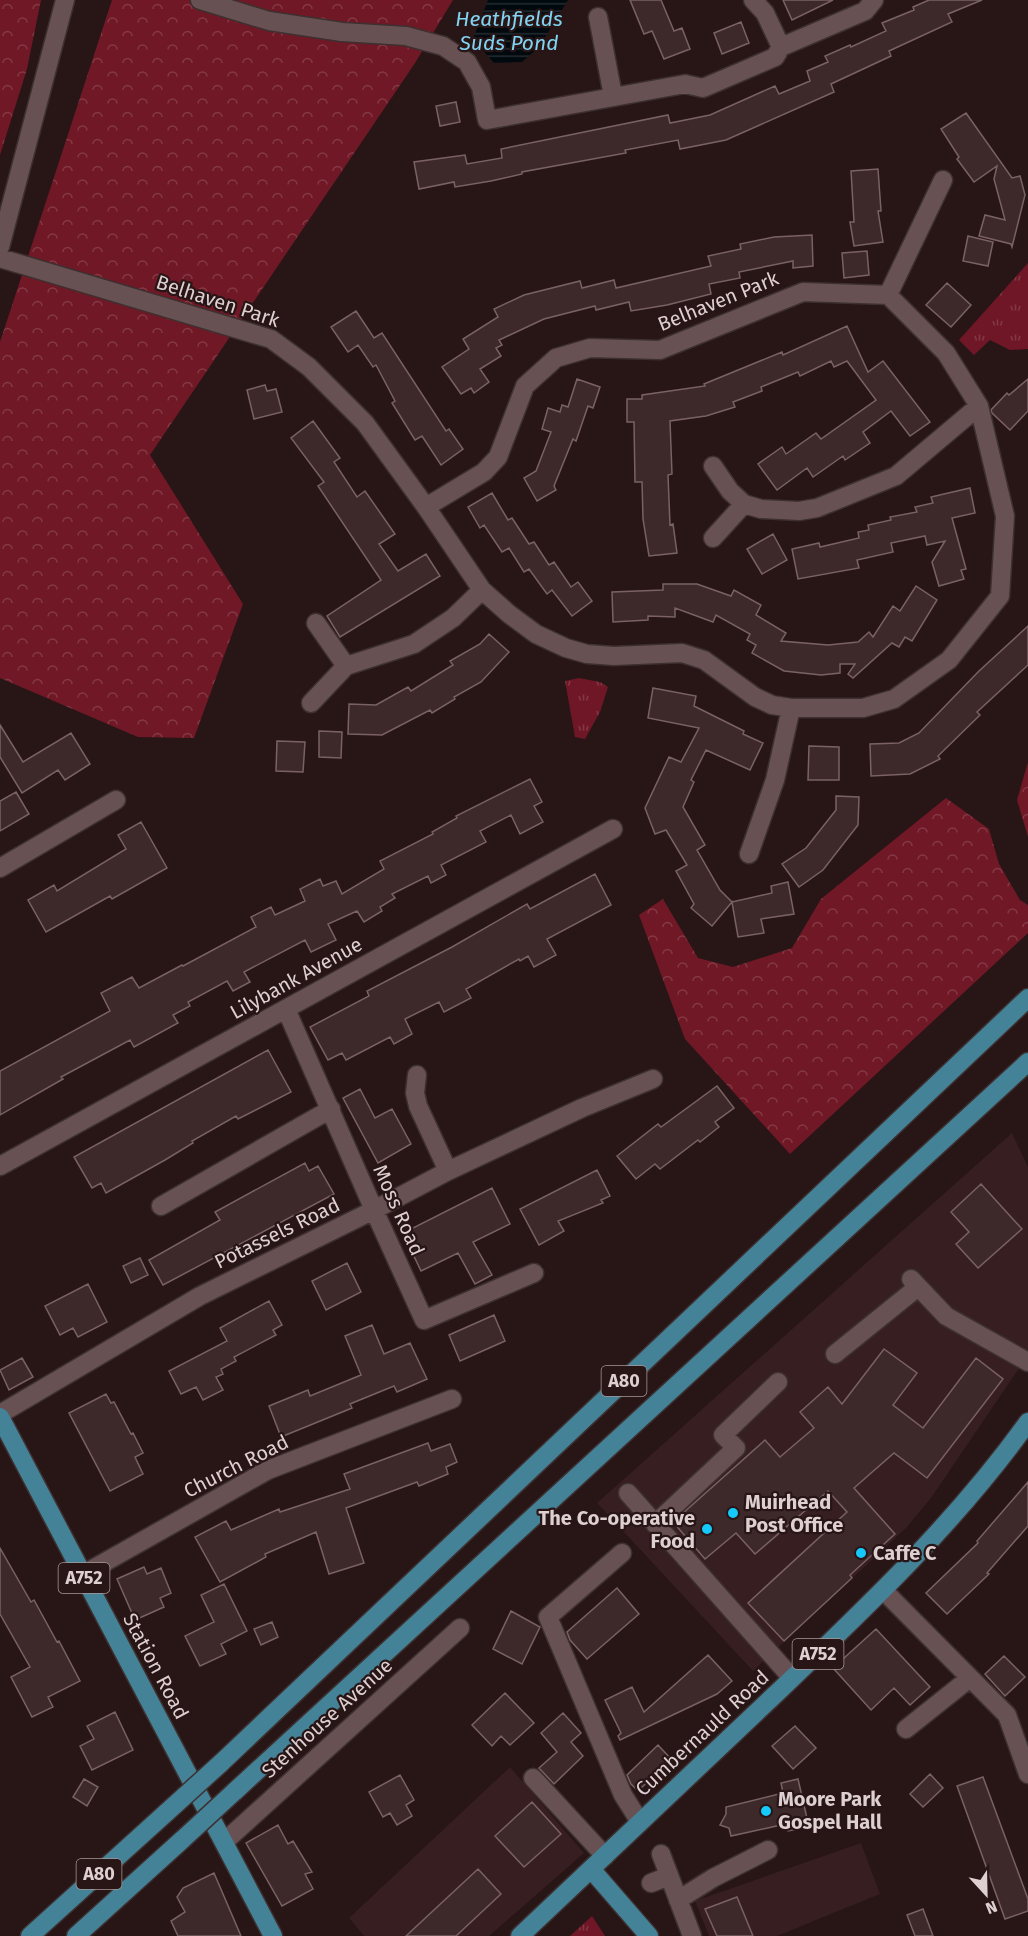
<svg xmlns="http://www.w3.org/2000/svg" width="1028" height="1936" viewBox="0 0 1028 1936" font-family="'Fira Sans',sans-serif">
<defs>
<pattern id="grass-tufts" width="24" height="20" patternUnits="userSpaceOnUse" patternTransform="scale(1.5)"><rect width="24" height="20" fill="#6f1726"/><path d="M3 7l-1-3M5 7V3M7 7l1-3M15 17l-1-3M17 17v-4M19 17l1-3" fill="none" stroke="#833844"/></pattern>
<pattern id="forest-crowns" width="20" height="18" patternUnits="userSpaceOnUse" patternTransform="scale(1.5)"><rect width="20" height="18" fill="#701826"/><path d="M2 6a3 3 0 1 1 6 0M12 15a3 3 0 1 1 6 0" fill="none" stroke="#843944"/></pattern>
<pattern id="water-rules" width="6" height="5" patternUnits="userSpaceOnUse" patternTransform="scale(1.5)"><rect width="6" height="5" fill="#00090e"/><path d="M0 2.5h6" fill="none" stroke="#252c30"/></pattern>
</defs>
<rect width="100%" height="100%" fill="#281516"/>
<path fill="#371e20" d="M1012 1133 1028 1167V1355L931 1498 906 1528 753 1671 597 1503Z
M510 1767 584 1853 489 1936H364L349 1918Z
M861 1843 880 1894 777 1936H709L695 1901Z"/>
<path fill="url(#grass-tufts)" d="M1028 263V349L1010 350 990 340 974 355 959 340Z
M579 678 600 682 608 687 600 712 585 739 575 737 565 681Z
M592 1916 605 1936H570Z"/>
<path fill="url(#forest-crowns)" d="M0 0H41L27 69 0 155Z
M112 0H453L415 63 150 455 243 604 194 738 138 737 0 678V342Z
M1028 762V837L1017 800Z
M946 798 989 829 999 864 1020 900 1028 905V933L790 1154 685 1039 639 915 663 899 698 958 733 967 792 948 821 899Z"/>
<path fill="url(#water-rules)" d="M488 0H568L539 47 522 62 494 63 473 39Z"/>
<path fill="#3e292a" stroke="#7a6263" stroke-width="1.5" d="M630 0H661L674 31 682 28 690 49 664 59 652 31 644 34Z
M783 0H833L792 20Z
M929 0H982L948 14 952 22 889 51 891 56 831 84 834 92 726 140 680 149 678 140 625 150 626 153 522 172V174L491 181 455 187 454 182 419 189 414 162 465 155 467 164 502 158 501 149 668 115 670 123 710 115 775 86 779 94 810 81 807 71 828 62 825 56 850 45 851 47 886 31 882 23 914 10 913 7Z
M741 22 749 43 722 54 714 33Z
M456 102 460 122 440 126 436 106Z
M966 113 1012 178 1020 176 1025 195 1012 247 1011 244 979 236 985 215 1005 220 994 179 997 166 974 182 957 159 959 157 941 129Z
M878 169 881 211H878L883 242 854 246 850 222H854L851 171Z
M812 235 813 266 793 268V261L739 272 740 278 709 284 711 294 667 305 631 311 629 302 596 310 595 306 544 319 499 340 502 345 496 348 501 356 480 369 489 382 474 393 471 388 461 394 442 367 469 349 463 339 498 317 494 309 524 295 580 281 582 288 614 280 616 288 711 266 708 256 741 249 740 244 774 237Z
M968 236 993 242 988 266 963 261Z
M867 251 869 275 844 278 842 253Z
M947 283 971 305 951 327 926 305Z
M356 311 374 338 382 333 446 431 449 429 463 449 441 465 422 436 415 440 392 403 395 401 376 365 373 367 358 345 348 352 331 327Z
M847 326 868 372 883 361 930 422 910 436 891 411 863 432 870 443 845 460 843 456 813 477 807 468 777 490 758 464 782 447 786 454 816 433 821 439 876 400 847 361 834 367 831 361 800 376 798 372 761 387 762 391 733 402 735 407 706 416 670 421 672 474 668 475 670 525 673 524 677 553 649 556 643 519 642 482H635L634 422H627V399H642V395L705 386 704 384 782 352 783 355Z
M577 379 600 387 593 408 588 406 576 441 573 439 554 486 556 490 537 501 524 478 536 471 551 432 542 429 548 408 560 412 562 405 568 407Z
M1028 379V411L1010 430 992 413 991 410 1007 393 1009 395Z
M265 385 267 391 276 389 282 412 254 419 247 390Z
M313 421 340 458 334 462 357 497 365 491 395 534 379 544 398 571 426 554 440 576 340 637 327 616 381 580 318 486 324 482 291 438Z
M970 488 975 513 952 518 966 569 961 570 964 579 939 586 932 562 945 541 927 545 925 536 891 543 893 552 857 560 859 568 798 579 792 549 819 543 820 547 859 538 858 532 869 530 868 525 891 520 890 517 917 512 915 507 933 503 931 497Z
M492 493 508 520 512 518 529 544 534 542 549 565 554 562 571 587 578 582 592 601 572 616 552 590 547 594 529 569 524 572 509 548 502 552 484 525 480 528 468 507Z
M773 534 787 560 762 574 747 549Z
M663 584H697L731 596 734 590 761 605 756 615 786 633 781 641 828 645 858 642 869 632 873 637 893 606 900 611 916 586 937 600 912 641 905 637 899 647 892 643 853 678 848 674 855 664H840V673L821 675 784 671 752 653 756 645 747 640 750 634 716 615 713 622 675 608V617L648 616V620L613 622 612 592 663 590Z
M1028 626V665L977 712 980 715 938 756 940 759 910 774 871 776 870 744 899 743 919 733 979 671Z
M489 634 509 652 481 682 454 697 455 699 432 713 430 710 382 735 348 734 349 704 376 705 408 687 411 691 453 665 450 661 480 644Z
M653 688 696 696 694 706 744 731 743 734 763 743 750 770 706 750 691 780 694 782 683 807 705 845 697 850 720 890 732 902 772 893 771 886 788 882 794 914 761 919 764 933 738 937 732 902 712 926 691 908 694 904 676 871 687 865 666 830 655 834 645 808 669 757 681 762 699 728 648 718Z
M0 725 23 762 71 733 90 764 65 780 58 770 22 793 0 757Z
M319 731 342 732 341 758 319 757Z
M277 741 305 742 303 772 276 771Z
M809 746 839 747V780H808Z
M530 779 542 802 534 806 543 822 520 834 511 815 480 831 486 842 441 865 446 875 431 883 428 876 392 894 395 898 380 907 382 911 364 922 357 911 328 924 336 940 311 952 305 940 244 972 250 982 233 991 227 981 188 1002 190 1006 173 1015 178 1023 134 1047 130 1040 61 1077 63 1079 0 1115V1071L110 1011 101 993 132 977 139 988 182 965 183 966 256 927 251 917 271 907 275 915 305 901 300 889 320 879 323 886 336 881 342 894 384 869 380 861 433 834 432 832 457 818 456 816Z
M16 792 29 814 0 831V801Z
M836 796 859 797 858 825 823 870 799 887 782 864 806 848 836 810Z
M141 822 167 868 112 899 110 896 46 932 28 900 54 885 57 891 126 849 118 835Z
M595 874 611 905 547 939 556 955 534 967 528 956 520 961 519 959 466 989 471 998 444 1012 439 1002 405 1019 412 1034 394 1044 390 1037 346 1060 342 1053 328 1060 310 1027 369 996 367 991 452 947 527 904 530 909Z
M268 1050 291 1092 238 1119 236 1116 192 1141 193 1143 165 1160 106 1193 101 1183 92 1188 74 1157Z
M717 1086 734 1108 715 1122 719 1127 700 1142 698 1140 660 1169 655 1164 636 1179 617 1156 658 1124 661 1127Z
M360 1089 375 1118 392 1109 411 1144 378 1163 343 1098Z
M305 1163 309 1171 318 1166 334 1194 163 1285 149 1260 220 1220 215 1212Z
M597 1170 610 1196 601 1200 603 1203 558 1221 564 1231 539 1245 520 1209Z
M981 1184 1022 1229 978 1268 956 1244 969 1232 951 1212Z
M492 1188 510 1224 473 1242 492 1275 475 1284 458 1253 421 1271 403 1233Z
M140 1258 148 1275 131 1283 123 1266Z
M347 1263 361 1292 326 1310 312 1281Z
M88 1284 107 1322 78 1337 73 1328 60 1335 45 1306Z
M269 1301 282 1325 273 1330 276 1335 234 1357 236 1361 221 1369 223 1374 216 1377 223 1390 203 1400 196 1387 181 1394 169 1371 227 1341 220 1328Z
M494 1315 505 1341 460 1361 449 1335Z
M372 1325 384 1354 410 1343 427 1379 397 1392 394 1386 350 1404 352 1408 281 1437 269 1406 308 1390 310 1396 361 1375 345 1336Z
M884 1349 917 1373 893 1405 923 1428 976 1358 1003 1379 927 1478 894 1453 854 1488 895 1534 850 1575 852 1578 784 1641 748 1603 847 1512 828 1491 755 1554 736 1533 705 1559 673 1522 765 1440 780 1457 814 1428 800 1412 828 1387 842 1404Z
M22 1358 33 1377 9 1390 0 1370Z
M106 1394 111 1403 114 1402 131 1434 133 1433 143 1453 135 1457 143 1474 110 1491 69 1413Z
M428 1443 431 1451 450 1444 457 1462 446 1467 448 1474 419 1486 417 1482 346 1508 364 1563 329 1574 316 1532 265 1554 266 1557 220 1582 195 1537 226 1521 231 1530 279 1509 280 1512 350 1489 344 1474Z
M1028 1482V1526L987 1573 989 1574 947 1614 926 1593 978 1543 977 1541Z
M0 1548 31 1602 34 1600 57 1642 59 1641 80 1681 48 1697 53 1707 32 1717 11 1677 30 1667 0 1614Z
M144 1567 147 1574 161 1568 171 1593 160 1598 164 1607 135 1620 117 1579Z
M224 1584 247 1631 221 1644 226 1654 200 1666 185 1636 214 1622 201 1595Z
M617 1588 639 1614 587 1659 570 1640 567 1632Z
M511 1611 540 1627 522 1664 493 1649Z
M272 1622 278 1637 261 1645 254 1629Z
M876 1629 930 1687 910 1705 894 1688 871 1710 833 1668Z
M708 1655 732 1681 717 1694 620 1740 618 1736 621 1733 605 1700 632 1687 644 1712Z
M1004 1656 1025 1677 1005 1696 985 1674Z
M505 1693 534 1723 510 1745 501 1736 492 1746 472 1725Z
M115 1712 133 1750 92 1770 80 1746 94 1739 87 1726Z
M563 1713 581 1733 571 1742 583 1756 554 1784 539 1768 557 1752 541 1733Z
M795 1726 816 1748 793 1769 772 1746Z
M658 1745 671 1759 638 1791 631 1784 627 1775Z
M930 1774 943 1788 923 1807 910 1794Z
M400 1775 414 1800 406 1805 412 1816 397 1825 390 1813 383 1817 369 1792Z
M983 1777 1028 1899V1911L1005 1919 957 1786Z
M84 1779 98 1787 87 1806 73 1797Z
M798 1779 809 1827 788 1831 786 1824 731 1836 729 1828 720 1825 726 1814V1807L783 1793 781 1783Z
M532 1802 561 1834 524 1867 495 1836Z
M278 1825 288 1844 293 1841 312 1872 305 1874 313 1889 282 1906 246 1843Z
M478 1869 501 1894 456 1936H406Z
M214 1873 241 1936H178L171 1921 185 1912 177 1897 183 1888Z
M737 1897 753 1936H717L705 1909Z
M923 1909 933 1936H915L907 1915Z"/>
<g fill="none" stroke-linecap="round" stroke-linejoin="round">
<defs>
<path id="minor" d="M200 0 269 21 342 32 406 36 443 46 467 62 481 87 487 120 685 84 703 88 775 57 781 47 865 11 874 0
M753 0 765 13 781 47
M598 17 613 96
M0 247 65 0
M0 258 271 339 309 367 365 423 426 507
M803 292 888 295 946 353 979 406 1005 516 1000 596 949 660 894 699 863 708H791L772 705 755 697 704 660 682 653 614 656 587 654 566 648 536 634 509 614 482 590 426 507 484 472 498 457 525 386 556 358 590 348 660 350Z
M888 295 943 180
M713 466 730 491 744 504 761 509 799 511 817 508 896 476 979 406
M713 538 744 504
M316 623 346 666 414 644 453 618 482 590
M311 703 346 666
M749 854 775 780 791 708
M0 868 116 800
M286 1009 374 1210 424 1320 534 1273
M417 1075 415 1093 418 1106 448 1171
M0 1166 613 829
M161 1206 331 1109
M911 1279 946 1316 1028 1362
M835 1354 918 1287
M0 1414 200 1296 374 1210 448 1171 582 1108 653 1079
M628 1493 792 1678
M655 1524 736 1448 723 1435 778 1382
M622 1553 548 1617 623 1795 640 1822
M82 1575 268 1470 452 1399
M884 1591 1007 1715 1028 1774
M906 1729 970 1678
M533 1778 605 1856
M224 1842 460 1628
M661 1854 692 1936
M651 1883 669 1876
M678 1900 713 1878 768 1850"/>
<path id="major" d="M0 1417 273 1936
M221 1763 1028 998
M234 1792 1028 1062
M591 1869 649 1936
M30 1936 167 1812
M76 1936 183 1839
M520 1936C607 1853 694 1771 781 1689 869 1605 957 1521 1028 1422"/>
</defs>
<use href="#minor" stroke="#3d3030" stroke-width="21"/>
<use href="#major" stroke="#3d3030" stroke-width="21"/>
<use href="#minor" stroke="#685152" stroke-width="18"/>
<use href="#major" stroke="#448298" stroke-width="18"/>
<defs>
<path id="major-bridge" d="M167 1812 221 1763
M183 1839 234 1792"/>
</defs>
<use href="#major-bridge" stroke="#3d3030" stroke-width="21" stroke-linecap="butt"/>
<use href="#major-bridge" stroke="#448298" stroke-width="18"/>
</g>
<g fill="#15cafb" stroke="#281516" stroke-width="2">
<circle cx="733" cy="1513" r="6"/>
<circle cx="707" cy="1529" r="6"/>
<circle cx="861" cy="1553" r="6"/>
<circle cx="766" cy="1811" r="6"/>
</g>
<g text-anchor="middle" dominant-baseline="central" stroke-width="4.5" stroke-linejoin="round" paint-order="stroke">
<g fill="#281516" stroke="#a79899" stroke-width="1.5">
<rect x="601.5" y="1366" width="45" height="30" rx="4.5"/>
<rect x="58.5" y="1563" width="51" height="30" rx="4.5"/>
<rect x="792.5" y="1639" width="51" height="30" rx="4.5"/>
<rect x="76.5" y="1859" width="45" height="30" rx="4.5"/>
</g>
<g font-size="18" font-weight="bold" fill="#ded0d1">
<text x="624" y="1381">A80</text>
<text x="84" y="1578">A752</text>
<text x="818" y="1654">A752</text>
<text x="99" y="1874">A80</text>
</g>
<g font-size="20" fill="#ded0d1" stroke="#281516">
<text transform="translate(218 301) rotate(18)">Belhaven Park</text>
<text transform="translate(718 301) rotate(-22)">Belhaven Park</text>
<text transform="translate(296 978) rotate(-29)">Lilybank Avenue</text>
<text transform="translate(399 1210) rotate(66)">Moss Road</text>
<text transform="translate(277 1233) rotate(-26)">Potassels Road</text>
<text transform="translate(236 1466) rotate(-27)">Church Road</text>
<text transform="translate(156 1666) rotate(62)">Station Road</text>
<text transform="translate(327 1718) rotate(-42)">Stenhouse Avenue</text>
<text transform="translate(702 1733) rotate(-43)">Cumbernauld Road</text>
</g>
<g font-size="20" font-weight="bold" fill="#ded0d1" stroke="#281516" text-anchor="start">
<text x="745" y="1502">Muirhead<tspan x="745" dy="23">Post Office</tspan></text>
<text x="695" y="1518" text-anchor="end">The Co-operative<tspan x="695" dy="23">Food</tspan></text>
<text x="873" y="1553">Caffe C</text>
<text x="778" y="1799">Moore Park<tspan x="778" dy="23">Gospel Hall</tspan></text>
</g>
<g font-size="21" font-style="italic" fill="#81d3f1" stroke="#281516">
<text x="509" y="19">Heathfields<tspan x="509" dy="24">Suds Pond</tspan></text>
</g>
</g>
<g transform="translate(986 1894) rotate(158)" stroke="#281516" stroke-width="4.5" paint-order="stroke">
<path d="M0-4.5L10 22L0 15L-10 22Z" fill="#ded0d1"/>
<text y="-9" font-size="16" font-weight="bold" text-anchor="middle" fill="#ded0d1">N</text>
</g>
</svg>
